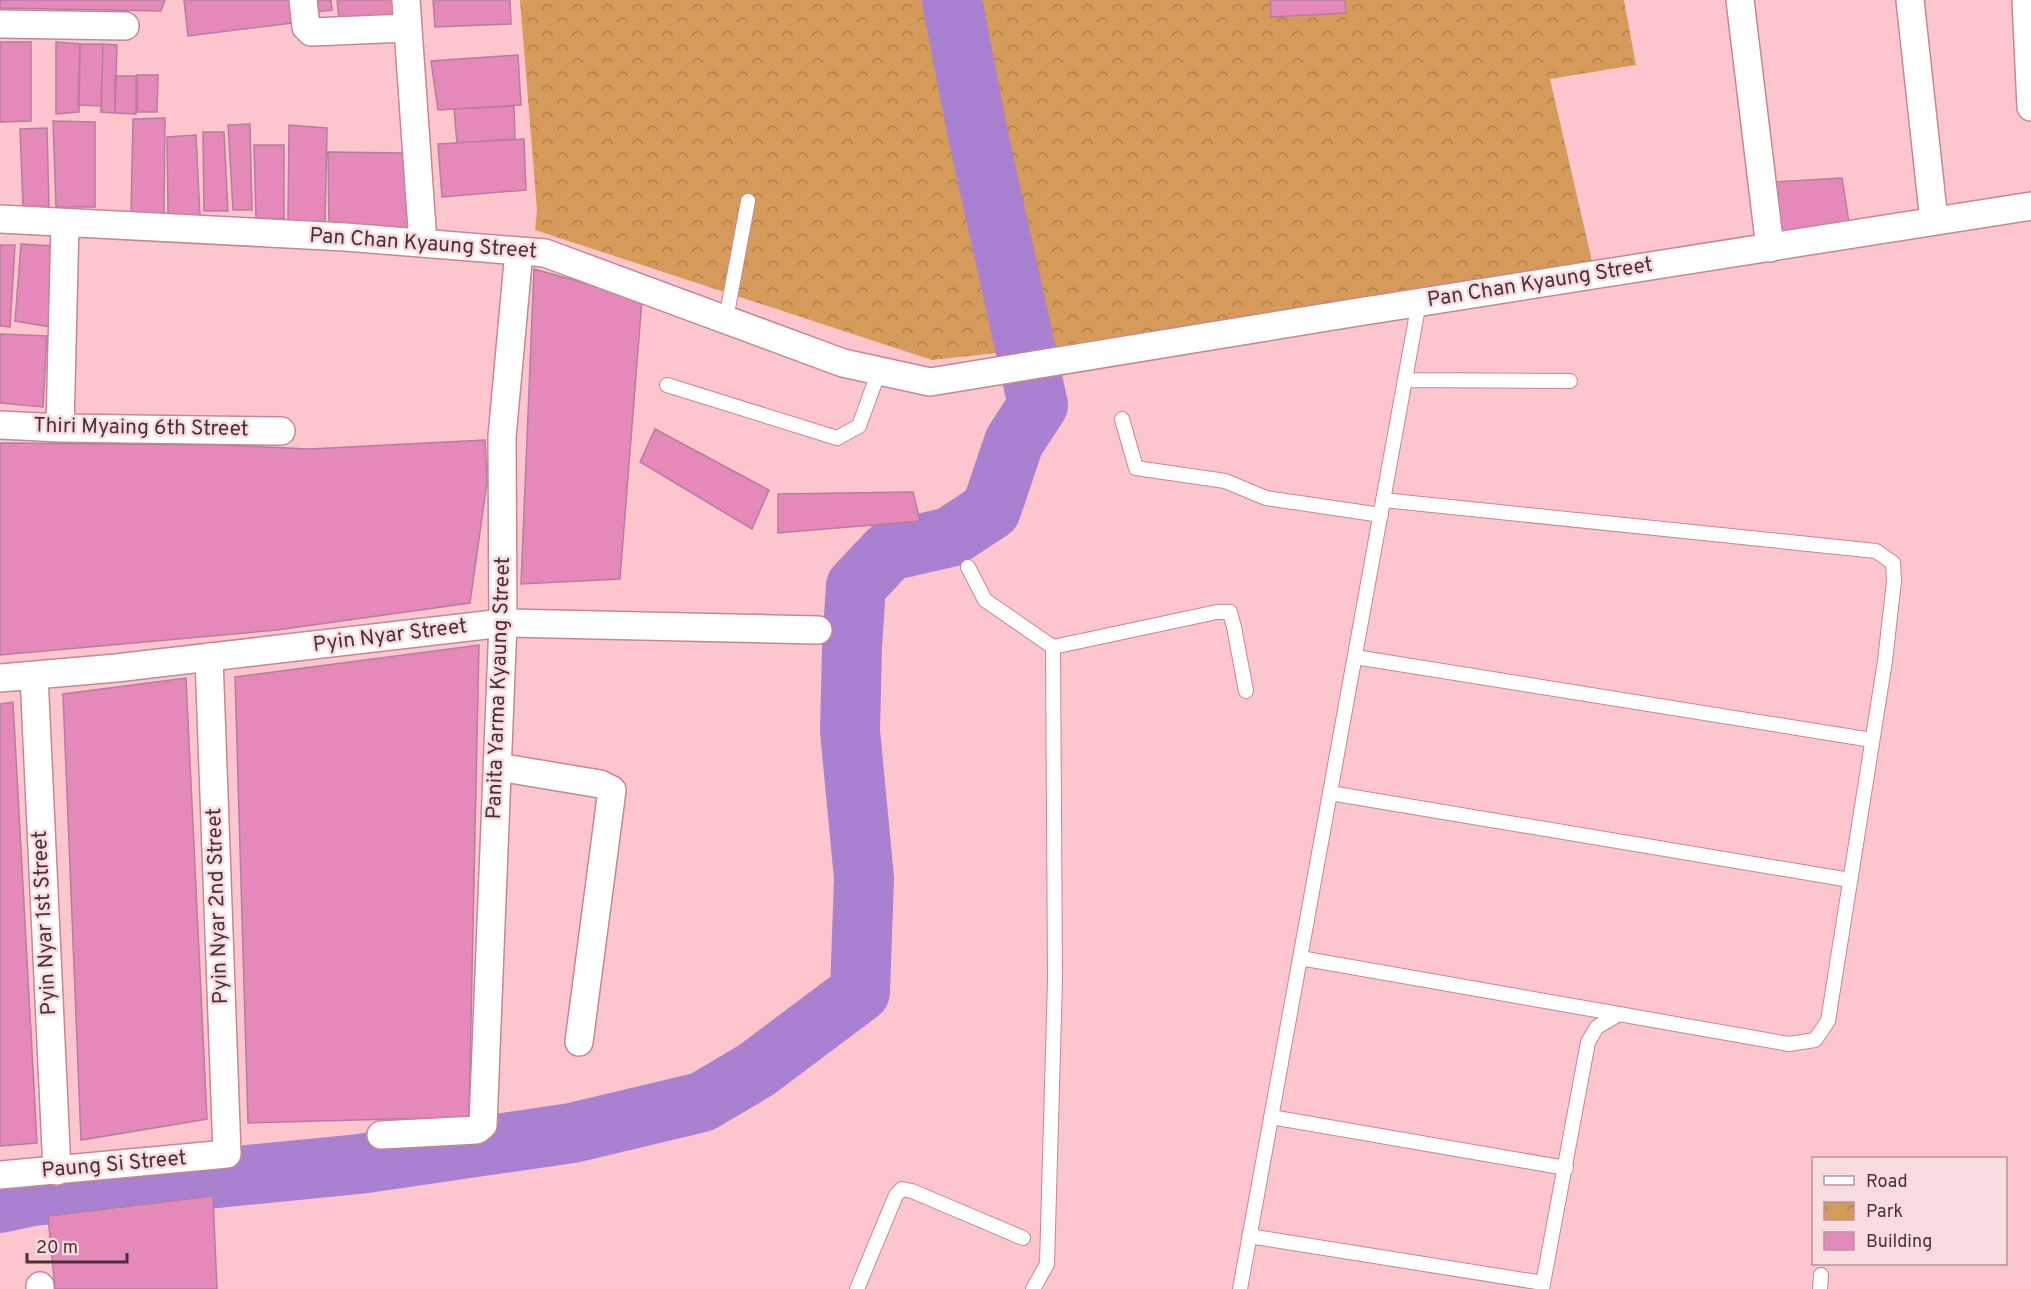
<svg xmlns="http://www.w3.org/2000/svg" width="2031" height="1289" viewBox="0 0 2031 1289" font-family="Overpass,sans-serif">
<defs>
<pattern id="park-crowns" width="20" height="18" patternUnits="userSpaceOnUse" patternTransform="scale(1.5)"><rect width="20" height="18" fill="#d69b5b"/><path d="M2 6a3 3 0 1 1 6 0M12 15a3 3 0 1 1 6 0" fill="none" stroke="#b07f4c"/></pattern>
</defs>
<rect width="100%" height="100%" fill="#fdc6cf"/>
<path fill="url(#park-crowns)" d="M520 0H1624L1636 65 1550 79 1592 261 1045 348 932 360 535 230 537 210Z"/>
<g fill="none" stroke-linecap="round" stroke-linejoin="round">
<path stroke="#aa80d1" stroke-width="60" d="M0 1203 33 1196 359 1164 572 1133 702 1102 756 1070 860 992 864 878 850 731 852 647 856 586 889 551 950 537 991 510 1014 442 1038 405 978 135 952 0"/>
</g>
<path fill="#e489b9" stroke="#b67e9b" stroke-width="1.5" d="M0 0H165L161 11 0 8Z
M184 0H292L300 22 188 36Z
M305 0H331L332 10 306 13Z
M337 0H396L398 21 340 27Z
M433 0H510L511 24 435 27Z
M1270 0H1345L1346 13 1271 17Z
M0 42H31V121L0 122Z
M56 42 80 44 79 112 56 114Z
M80 44H103L101 106 78 105Z
M103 44 117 45 115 113 101 112Z
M518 55 521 105 438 110 431 61Z
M137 75H158L157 112H137Z
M115 76H136V114L115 113Z
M514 106 515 139 457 143 454 109Z
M165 118 164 215 131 214 133 119Z
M53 121 95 122V207H56Z
M250 124 252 210H233L228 125Z
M289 125 327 128 325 227 288 224Z
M47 128 49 206 23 207 20 129Z
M203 132H224L228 211H204Z
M196 135 200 216H168L167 137Z
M524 139 526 190 442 197 438 144Z
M254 145H284V219L256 218Z
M328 152 407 153 411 233 329 228Z
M1842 178 1849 223 1779 236 1773 182Z
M21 244 54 246 51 327 15 321Z
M0 245H15L10 327 0 326Z
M534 269 642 299 620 579 521 584Z
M0 334 47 336 43 407 0 403Z
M655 429 769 490 752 529 640 462Z
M485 440 487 482 470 603 277 630 0 655V443L221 445 309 449Z
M913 492 920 521 778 533V494Z
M479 645 469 1117 248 1123 235 677Z
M186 678 207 1119 81 1140 63 694Z
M13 702 37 1143 0 1146V704Z
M213 1196 217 1289H55L48 1216Z"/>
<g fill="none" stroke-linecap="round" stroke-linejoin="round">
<defs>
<path id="service" d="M726 319 748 201
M1405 380 1570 381
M667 385 837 438 859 426 879 371
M1122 419 1136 468 1225 481 1266 498 1381 515
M1383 500 1876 551 1893 563 1894 581 1885 661 1828 1021 1815 1040 1789 1044 1619 1014 1597 1027 1588 1042 1542 1289
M968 567 985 600 1053 647
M1355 657 1872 740
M1330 793 1850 880
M1300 958 1619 1014
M1271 1117 1566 1168
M1249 1236 1543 1283
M857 1289 896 1195 902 1189 912 1191 1023 1238
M1033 1289 1047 1264 1055 980 1053 647 1217 612H1230L1234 627 1246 691
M1240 1289 1419 302
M1820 1289 1821 1275"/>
<path id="minor" d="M303 0 306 27 311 32 407 28
M406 0 423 243
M1740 0 1770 248
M1910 0 1934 221
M2026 0 2031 107
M0 24 125 26
M0 219 345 237 545 253 843 363 930 382 1352 313 2031 206
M0 425 60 428 281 431
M60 428 65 223
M34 676 57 1171
M0 678 116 668 503 623 818 630
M498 767 600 784 612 790 579 1042
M381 1135 477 1130 483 1125 503 623 502 437 519 251
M0 1175 227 1154 209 657
M40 1286V1289"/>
</defs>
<use href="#service" stroke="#c68792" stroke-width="16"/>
<use href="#minor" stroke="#c68792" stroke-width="30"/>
<use href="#service" stroke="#fff" stroke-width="14"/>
<use href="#minor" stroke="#fff" stroke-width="27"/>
</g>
<g text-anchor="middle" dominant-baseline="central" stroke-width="5" stroke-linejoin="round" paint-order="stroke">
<g font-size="21" fill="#4b3035" stroke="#f8dce0">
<text transform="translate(423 244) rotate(4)">Pan Chan Kyaung Street</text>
<text transform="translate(1540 283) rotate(-9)">Pan Chan Kyaung Street</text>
<text transform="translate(141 428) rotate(1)">Thiri Myaing 6th Street</text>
<text transform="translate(390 636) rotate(-7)">Pyin Nyar Street</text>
<text transform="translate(499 688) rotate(-88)">Panita Yarma Kyaung Street</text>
<text transform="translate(218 906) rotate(-92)">Pyin Nyar 2nd Street</text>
<text transform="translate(45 923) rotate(-93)">Pyin Nyar 1st Street</text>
<text transform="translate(114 1165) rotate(-5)">Paung Si Street</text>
</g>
</g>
<rect x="1812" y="1157" width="195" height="108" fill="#f8dce0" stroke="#b3979c" stroke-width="1.5"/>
<rect x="1824" y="1176" width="30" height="9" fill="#ffffff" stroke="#b3979c" stroke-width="1.5"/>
<text x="1866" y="1187" font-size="18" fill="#4b3035">Road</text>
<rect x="1824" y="1202" width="30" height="18" fill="url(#park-crowns)" stroke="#b3979c" stroke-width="1.5"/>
<text x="1866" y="1217" font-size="18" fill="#4b3035">Park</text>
<rect x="1824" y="1232" width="30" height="18" fill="#e489b9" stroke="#b3979c" stroke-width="1.5"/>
<text x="1866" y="1247" font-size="18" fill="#4b3035">Building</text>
<path d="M27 1253v9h100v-9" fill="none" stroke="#4b3035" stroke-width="3"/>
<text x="36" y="1253" font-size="18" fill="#4b3035" stroke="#f8dce0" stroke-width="4.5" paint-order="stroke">20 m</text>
</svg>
